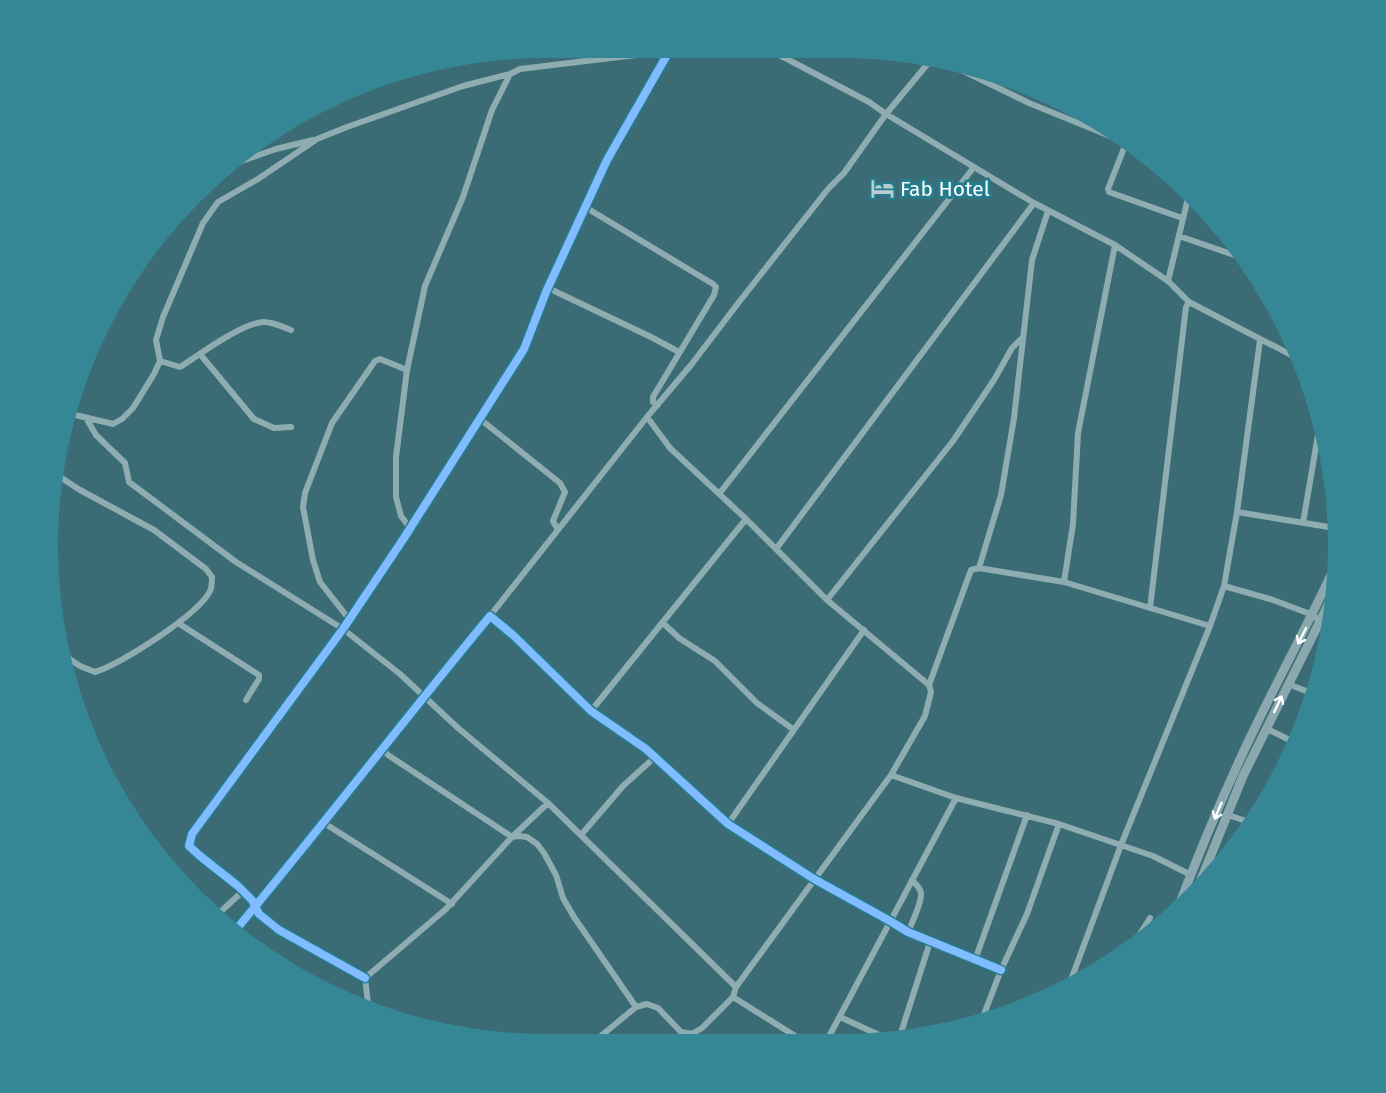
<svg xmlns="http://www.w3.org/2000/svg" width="1386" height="1093" viewBox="0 0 1386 1093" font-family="'Fira Sans',sans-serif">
<rect width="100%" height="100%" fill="#3b6c75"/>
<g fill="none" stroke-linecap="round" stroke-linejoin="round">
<path stroke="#8fadb1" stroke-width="6" d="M768 49 869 102 886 114 1034 203 1115 245 1168 281 1189 302 1299 359
M949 64 1029 103 1132 145
M1126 143 1108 189 1109 192 1182 218
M233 164 276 149 313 140
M585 207 713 284 716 287 714 295 653 397V402L657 406
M1179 236 1243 258
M1168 281 1189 194
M548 288 651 337 679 352
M200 354 254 419 274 428 291 427
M160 361 180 367C199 355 243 322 264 322 273 322 283 327 291 330
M67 413 113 424 122 419 133 408 154 374 160 361 156 340 163 317 203 223 218 202 258 179 317 139 347 127 463 86 510 74
M86 418 96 435 125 463 129 482 236 562 343 629 400 674 458 728 548 803 736 987
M480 419 560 483 565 492 553 521 558 530
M57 475 80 490 154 530 206 569 212 577C212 582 212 587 210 591 199 614 120 665 95 672L80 666 62 654
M719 494 974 167
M1237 512 1335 528
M1303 523 1320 423
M410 528 401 516 396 497V457L407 370 425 286 463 197 492 110 510 74 520 69 669 51
M776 549 1034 203
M979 568 1001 495 1014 418 1032 260 1048 211
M1064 582 1073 524 1078 433 1115 245
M1224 586 1273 600 1313 615 1320 622 1329 625
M827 600 953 441 994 380 1012 348 1023 337
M1150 608 1186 307 1189 302
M490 616 647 417
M349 619 320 582 313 560 303 507 305 493 332 423 375 361 380 359 407 370
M178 623 259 675V679L246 700
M663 623 679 638 715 661 757 703 794 730
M1288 684 1314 694
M929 685 827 600 746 519 670 448 647 417 691 365 739 302 828 189 844 173 886 114 930 61
M591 711 746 519
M1267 729 1296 743
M382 749 388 755 512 837 548 803
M891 775 956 798 1059 824 1153 856 1191 875
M1228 815 1252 823
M324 823 452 904
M728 824 864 630
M581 835 623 786 655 757
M215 917 243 891
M234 932C321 828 403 721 490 616L513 635 591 711 646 749 728 824 814 879 890 921 908 932 1001 970
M908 932C912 923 922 902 921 893 920 887 915 884 912 880
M1131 948 1150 918
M975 960 1027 815
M365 978 279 930 259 914 252 900 238 886 200 856 189 846 192 834 343 629 404 538 524 349 546 292 607 160 671 48
M365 978 446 909 512 837 519 836 527 837 537 844 544 853 556 875 563 898 574 917 636 1007
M365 978 369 1011
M1068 988 1121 845 1210 626 1224 586 1237 512 1260 340
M733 997 808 1044
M840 1017 890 1040
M981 1022 1001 970 1027 914 1059 824
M899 1039 930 942
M825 1044 956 798
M590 1045 636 1007 647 1004 658 1008 681 1032 692 1034 702 1028 733 997 736 987 891 775 925 716 931 692 929 685 971 570 979 568 1064 582 1210 626"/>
<path stroke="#8aa8ae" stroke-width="9" d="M1196 892 1243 776 1335 591
M1176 913C1198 855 1222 797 1249 740 1277 681 1309 623 1336 564"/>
<defs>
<path id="cycleway" d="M234 932C321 828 403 721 490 616L513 635 591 711 646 749 728 824 814 879 890 921 908 932 1001 970
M365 978 279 930 259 914 252 900 238 886 200 856 189 846 192 834 343 629 404 538 524 349 546 292 607 160 671 48"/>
</defs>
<use href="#cycleway" stroke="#237d8d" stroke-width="11"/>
<use href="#cycleway" stroke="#80bcff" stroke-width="8"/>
</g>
<defs><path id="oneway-shaft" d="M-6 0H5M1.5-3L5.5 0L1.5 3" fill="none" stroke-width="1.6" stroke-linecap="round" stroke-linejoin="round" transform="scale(1.5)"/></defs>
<g stroke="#fff">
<use href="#oneway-shaft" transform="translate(1302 636) rotate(117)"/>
<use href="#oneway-shaft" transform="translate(1278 704) rotate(-65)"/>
<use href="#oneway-shaft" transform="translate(1218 811) rotate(113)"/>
</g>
<defs>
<symbol id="hotel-bare" viewBox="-9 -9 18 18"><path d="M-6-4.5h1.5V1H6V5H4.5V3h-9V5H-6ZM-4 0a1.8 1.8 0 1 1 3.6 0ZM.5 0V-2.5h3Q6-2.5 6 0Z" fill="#bacccf" stroke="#237d8d" stroke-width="2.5" paint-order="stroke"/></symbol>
</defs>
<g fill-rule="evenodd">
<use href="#hotel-bare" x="866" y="172" width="33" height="33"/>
</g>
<g text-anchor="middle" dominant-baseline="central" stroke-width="6" stroke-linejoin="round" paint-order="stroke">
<g font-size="21" fill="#fff" stroke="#237d8d" text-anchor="start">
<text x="900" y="189">Fab Hotel</text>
</g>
</g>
<path d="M0 0H1386V1093H0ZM546 58H840A488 488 0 0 1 1328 546V546A488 488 0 0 1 840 1034H546A488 488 0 0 1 58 546V546A488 488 0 0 1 546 58Z" fill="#358796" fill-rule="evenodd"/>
</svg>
